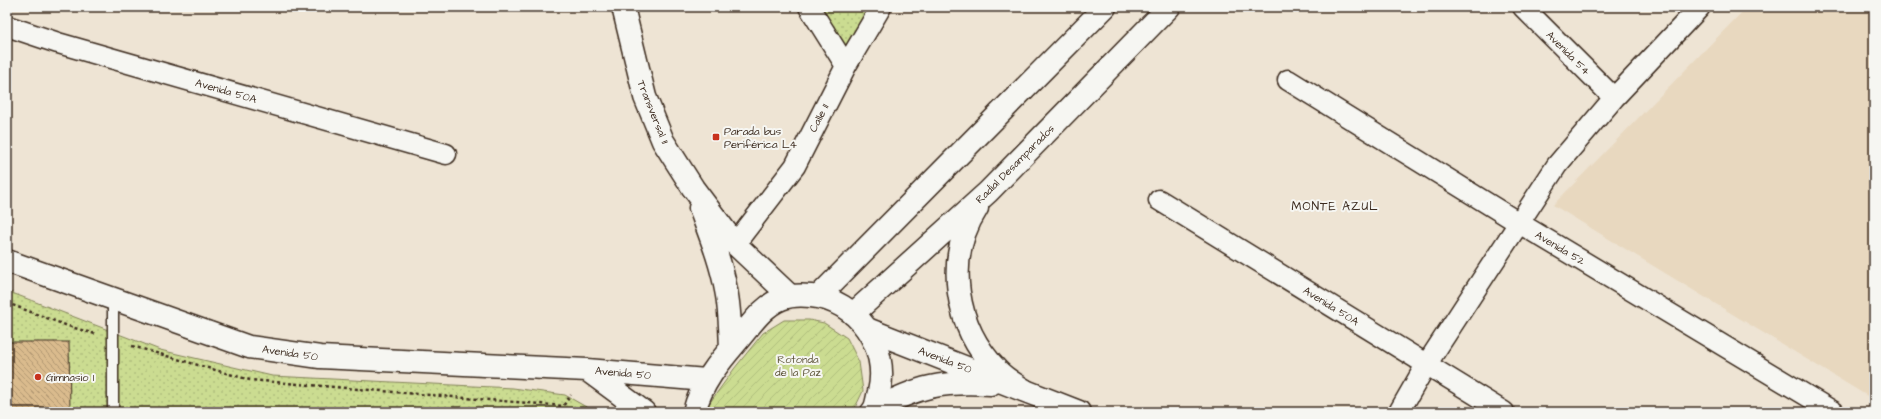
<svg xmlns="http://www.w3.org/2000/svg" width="1881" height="419" viewBox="0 0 1881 419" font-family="'Architects Daughter',sans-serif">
<defs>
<pattern id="grass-dots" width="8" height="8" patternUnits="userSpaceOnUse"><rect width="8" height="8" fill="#cbdc91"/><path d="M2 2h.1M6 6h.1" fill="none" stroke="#afbd7d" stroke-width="1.8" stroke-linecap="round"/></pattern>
<pattern id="garden-furrows" width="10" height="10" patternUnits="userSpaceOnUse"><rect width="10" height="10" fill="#cbdc91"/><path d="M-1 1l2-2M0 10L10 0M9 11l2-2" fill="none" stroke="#afbd7d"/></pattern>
<pattern id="building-back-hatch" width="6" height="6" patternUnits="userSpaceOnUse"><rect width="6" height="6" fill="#dabb8d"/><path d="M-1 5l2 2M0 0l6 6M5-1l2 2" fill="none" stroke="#b29873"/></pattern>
</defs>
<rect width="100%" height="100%" fill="#eee4d4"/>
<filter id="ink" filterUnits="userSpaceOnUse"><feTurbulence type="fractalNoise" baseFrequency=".025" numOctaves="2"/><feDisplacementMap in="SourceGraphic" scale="8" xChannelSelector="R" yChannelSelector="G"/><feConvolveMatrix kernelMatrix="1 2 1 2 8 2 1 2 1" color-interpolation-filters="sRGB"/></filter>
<g filter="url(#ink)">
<path fill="#e8d8bf" d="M1747 7H1874V400L1553 205Z"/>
<path fill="url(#grass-dots)" stroke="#838358" d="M810 7H880L846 66Z
M7 291 160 350 272 376 513 388 565 395 595 412H7Z"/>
<path fill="url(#garden-furrows)" stroke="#838358" d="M784 320H809L824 323 847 338 859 362 863 391 853 412H703L734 369 763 333Z"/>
<path fill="url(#building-back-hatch)" stroke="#3b2a1e" d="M7 342H69L70 412H7Z"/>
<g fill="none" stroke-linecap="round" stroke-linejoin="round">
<defs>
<path id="service" d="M113 299V412"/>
<path id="minor" d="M809 7 846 66
M1523 7 1614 98
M7 26 58 43 446 154
M1288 80 1519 223 1834 412
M1159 200 1504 412
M735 244 795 166 846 66 881 7
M1399 412 1426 365 1557 165 1614 98 1700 7"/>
<path id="tertiary" d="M623 7 645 97 663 141 693 188 735 244 790 296
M700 208C710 235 721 262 726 290 730 309 730 328 731 348
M7 261 249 347 320 357 587 370 706 380
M867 329 1079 412
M587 370 644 412
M874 410C918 386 942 381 991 384"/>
<path id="secondary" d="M977 208C944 259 955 327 997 370 1004 378 1015 384 1024 390
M818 297 1105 7
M853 314 988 192 1169 7
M694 412C701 384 719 362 738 340 750 326 763 306 781 299 790 295 801 295 811 296 857 300 890 347 879 392 877 398 877 407 872 412"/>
</defs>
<use href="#service" stroke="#3b2a1e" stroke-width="13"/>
<use href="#minor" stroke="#3b2a1e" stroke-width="23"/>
<use href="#tertiary" stroke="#3b2a1e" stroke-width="25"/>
<use href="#secondary" stroke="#3b2a1e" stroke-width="25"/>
<path stroke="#3b2a1e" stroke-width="2.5" stroke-dasharray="3 3" stroke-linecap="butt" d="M7 303 68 326 95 334
M132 346 250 380 563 406 571 395"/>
<use href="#service" stroke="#f6f6f2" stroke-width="10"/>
<use href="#minor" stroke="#f6f6f2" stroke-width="20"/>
<use href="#tertiary" stroke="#f6f6f2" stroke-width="22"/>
<use href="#secondary" stroke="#f6f6f2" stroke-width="22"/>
</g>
</g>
<g fill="#c8321e" stroke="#f6f6f2" stroke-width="1.5">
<rect x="712" y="133" width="8" height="8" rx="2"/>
<circle cx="38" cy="377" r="4"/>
</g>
<g text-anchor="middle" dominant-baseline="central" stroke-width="4" stroke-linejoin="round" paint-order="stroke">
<g font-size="11" fill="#3b2a1e" stroke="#f6f6f2">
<text transform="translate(1568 53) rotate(45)">Avenida 54</text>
<text transform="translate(226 91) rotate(16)">Avenida 50A</text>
<text transform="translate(653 112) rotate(68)">Transversal 11</text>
<text transform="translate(819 118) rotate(-63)">Calle 11</text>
<text transform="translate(1015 164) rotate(-45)">Radial Desamparados</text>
<text transform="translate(1560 248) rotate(31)">Avenida 52</text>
<text transform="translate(1331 306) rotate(32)">Avenida 50A</text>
<text transform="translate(290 353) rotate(8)">Avenida 50</text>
<text transform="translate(945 360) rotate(21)">Avenida 50</text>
<text transform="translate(623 373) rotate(5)">Avenida 50</text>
</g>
<g font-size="11" fill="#3b2a1e" stroke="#f6f6f2" text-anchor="start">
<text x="724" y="131">Parada bus<tspan x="724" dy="13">Periférica L4</tspan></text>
<text x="46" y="377">Gimnasio 1</text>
</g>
<g font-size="11" fill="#5f563b" stroke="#f6f6f2">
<text x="798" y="359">Rotonda<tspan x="798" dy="13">de la Paz</tspan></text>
</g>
<g font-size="12" letter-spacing="1" fill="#3b2a1e" stroke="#f6f6f2">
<text x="1335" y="206">MONTE AZUL</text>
</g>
</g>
<rect width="1881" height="419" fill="none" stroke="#f6f6f2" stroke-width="24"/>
<rect x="12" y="12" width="1857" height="395" fill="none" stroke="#3b2a1e" stroke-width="1.5" filter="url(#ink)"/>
</svg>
